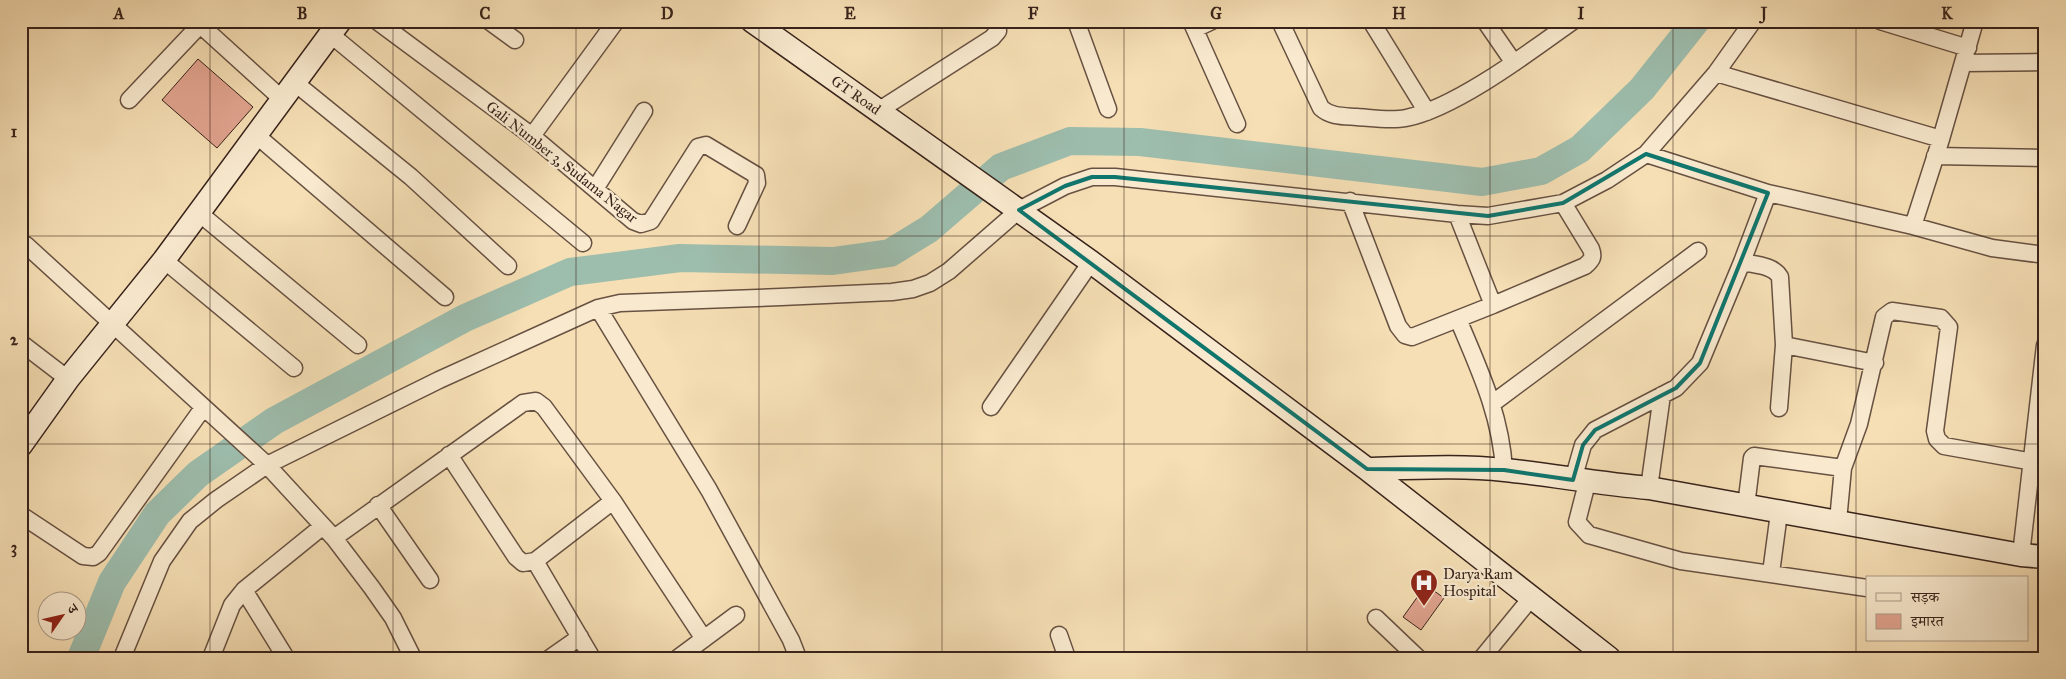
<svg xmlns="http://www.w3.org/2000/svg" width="2066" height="679" viewBox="0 0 2066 679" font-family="'IM FELL Great Primer','Noto Serif Devanagari',serif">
<rect width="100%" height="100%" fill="#f6dfb5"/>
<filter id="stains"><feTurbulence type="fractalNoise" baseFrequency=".004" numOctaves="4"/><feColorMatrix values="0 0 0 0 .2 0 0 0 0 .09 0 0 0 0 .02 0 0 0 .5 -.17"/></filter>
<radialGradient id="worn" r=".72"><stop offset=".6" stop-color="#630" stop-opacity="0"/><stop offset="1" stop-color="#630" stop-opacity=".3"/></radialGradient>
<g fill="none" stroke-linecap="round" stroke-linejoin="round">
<path stroke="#9dbdad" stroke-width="28" d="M81 658 112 582 157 514 198 474 274 421 465 318 570 272 680 258 833 261 890 253 929 229 1001 167 1070 141 1140 142 1482 182 1541 171 1580 149 1642 89 1696 21"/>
</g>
<path fill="#e2a490" stroke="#37221b" d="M198 59 253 107 217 148 162 100Z
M1426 585 1444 598 1421 630 1403 617Z"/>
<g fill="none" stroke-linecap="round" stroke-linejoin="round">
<defs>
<path id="street" d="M196 21 282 99
M377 21 532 136 633 221 641 224 651 221 698 147 706 145 756 175 757 183 737 226
M489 21 515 40
M1076 21 1108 109
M1191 21 1237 124
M1280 21 1321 108C1331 117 1344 116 1357 117 1372 118 1391 121 1406 118 1456 108 1531 51 1573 21
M1371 21 1427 112
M1485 21 1514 63
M1880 21 1968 48
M1195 29 1212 21
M330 34 583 243
M1964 63 2045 62
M1716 73 1941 139
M294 82 411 177 508 266
M129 100 199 26
M878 111 992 38 998 31 996 21
M256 135 445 297
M532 136 616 21
M1646 154 1768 193 1913 226 1992 248 2045 255
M1935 156 2045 158
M595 189 644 111
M1350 201 1398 326 1405 335 1412 337 1493 305 1585 266C1592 260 1594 257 1591 249L1563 203
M199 213 358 345
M1457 214 1493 305
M1913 226 1941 139 1975 21
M26 245 267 465 334 538 372 588 393 618 413 658
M164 260 294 368
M1742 262C1755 265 1773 265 1780 277L1784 345 1779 408
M598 308 709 490 791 640 798 658
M1458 319C1479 369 1501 415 1504 470
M21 343 68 379
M1784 345 1875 363
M1493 403 1698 251
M991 407 1091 262
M449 455 516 557 523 563 535 561 613 501
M1573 480 1583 445 1595 430 1676 388 1700 363 1742 262 1768 193
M1587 483 1577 522 1589 535 1681 561 1867 588
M1649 488 1662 395
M378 505 430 580
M1746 506 1752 458 1754 456 1843 468
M21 515 83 556 93 557 99 553 203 408
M1838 521 1843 468 1859 424 1884 317 1892 311 1941 318 1949 327 1935 431 1937 439 1944 446 2045 464
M334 538 523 403 536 401 544 407 613 501 704 639
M2021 555 2045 345
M535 561 592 658
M1771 573 1779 513
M244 590 286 658
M1376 618 1418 658
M1059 635 1067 658
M122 658 162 561 190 521 216 500 267 465 439 380 598 308 620 303 781 297 892 292 913 289 930 283 949 271 1019 210 1065 186 1092 177H1115L1457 214 1488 216 1563 203 1607 180 1646 154 1716 73 1753 21
M211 658 232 605 244 590 323 526
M550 658 580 637
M678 658 736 615
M1482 658 1531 598"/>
<path id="secondary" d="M752 21 1091 262 1367 469 1609 658
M21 445 68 379 164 260 340 21
M1367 469C1413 468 1459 465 1505 470 1553 475 1601 484 1649 488L2021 555 2045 557"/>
</defs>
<use href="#street" stroke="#675142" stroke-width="19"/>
<use href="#secondary" stroke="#37221b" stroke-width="25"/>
<use href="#street" stroke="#f9eacf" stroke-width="16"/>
<use href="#secondary" stroke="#f9eacf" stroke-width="22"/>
</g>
<path fill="none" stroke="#0f766e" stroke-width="4" stroke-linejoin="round" d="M1646 154 1768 193 1700 363 1676 388 1595 430 1583 445 1573 480 1504 470 1367 469 1019 210 1065 186 1092 177H1115L1488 216 1563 203Z"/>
<path fill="none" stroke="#37221b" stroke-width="1" stroke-opacity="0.55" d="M210 21V658M393 21V658M576 21V658M759 21V658M942 21V658M1124 21V658M1307 21V658M1490 21V658M1673 21V658M1856 21V658M21 236H2045M21 444H2045"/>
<defs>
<symbol id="hospital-pin" viewBox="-11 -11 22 30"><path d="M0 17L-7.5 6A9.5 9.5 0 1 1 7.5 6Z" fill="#8f2418" stroke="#f9eacf"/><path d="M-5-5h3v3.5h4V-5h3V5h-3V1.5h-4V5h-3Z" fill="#fff"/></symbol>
</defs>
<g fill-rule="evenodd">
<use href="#hospital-pin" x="1408" y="567" width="32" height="43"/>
</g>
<g text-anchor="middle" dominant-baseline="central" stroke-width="4.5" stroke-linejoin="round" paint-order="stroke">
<g font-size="15" fill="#37221b" stroke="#f9eacf">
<text transform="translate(856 95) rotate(35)">GT Road</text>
<text transform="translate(562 162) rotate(38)">Gali Number 3, Sudama Nagar</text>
</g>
<g font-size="15" fill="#37221b" stroke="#f9eacf" text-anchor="start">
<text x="1443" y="574">Darya Ram<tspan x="1443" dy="17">Hospital</tspan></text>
</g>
</g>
<rect width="2066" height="679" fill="none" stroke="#f6dfb5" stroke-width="55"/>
<rect x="1866" y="576" width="162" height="65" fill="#f9eacf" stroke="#ab9a87"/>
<rect x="1876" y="593" width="25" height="8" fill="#f9eacf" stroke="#ab9a87"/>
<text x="1911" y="602" font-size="15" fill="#37221b">सड़क</text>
<rect x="1876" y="614" width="25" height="15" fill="#e2a490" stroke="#ab9a87"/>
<text x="1911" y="626" font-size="15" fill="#37221b">इमारत</text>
<g transform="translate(62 616) rotate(56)"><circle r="24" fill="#f9eacf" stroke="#ab9a87"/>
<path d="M0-4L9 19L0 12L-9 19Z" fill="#8f2418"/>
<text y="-8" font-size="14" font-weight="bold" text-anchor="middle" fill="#37221b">उ</text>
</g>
<rect x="28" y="28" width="2010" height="624" fill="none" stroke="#37221b" stroke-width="2"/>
<g font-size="16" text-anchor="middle" font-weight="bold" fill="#37221b">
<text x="119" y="19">A</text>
<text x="302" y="19">B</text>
<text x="485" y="19">C</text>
<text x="667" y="19">D</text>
<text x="850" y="19">E</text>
<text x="1033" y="19">F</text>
<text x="1216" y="19">G</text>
<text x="1399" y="19">H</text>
<text x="1581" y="19">I</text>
<text x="1764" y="19">J</text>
<text x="1947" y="19">K</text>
<text x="14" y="137">1</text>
<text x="14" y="345">2</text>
<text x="14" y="553">3</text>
</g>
<rect width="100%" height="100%" filter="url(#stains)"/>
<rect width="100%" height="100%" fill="url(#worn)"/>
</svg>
